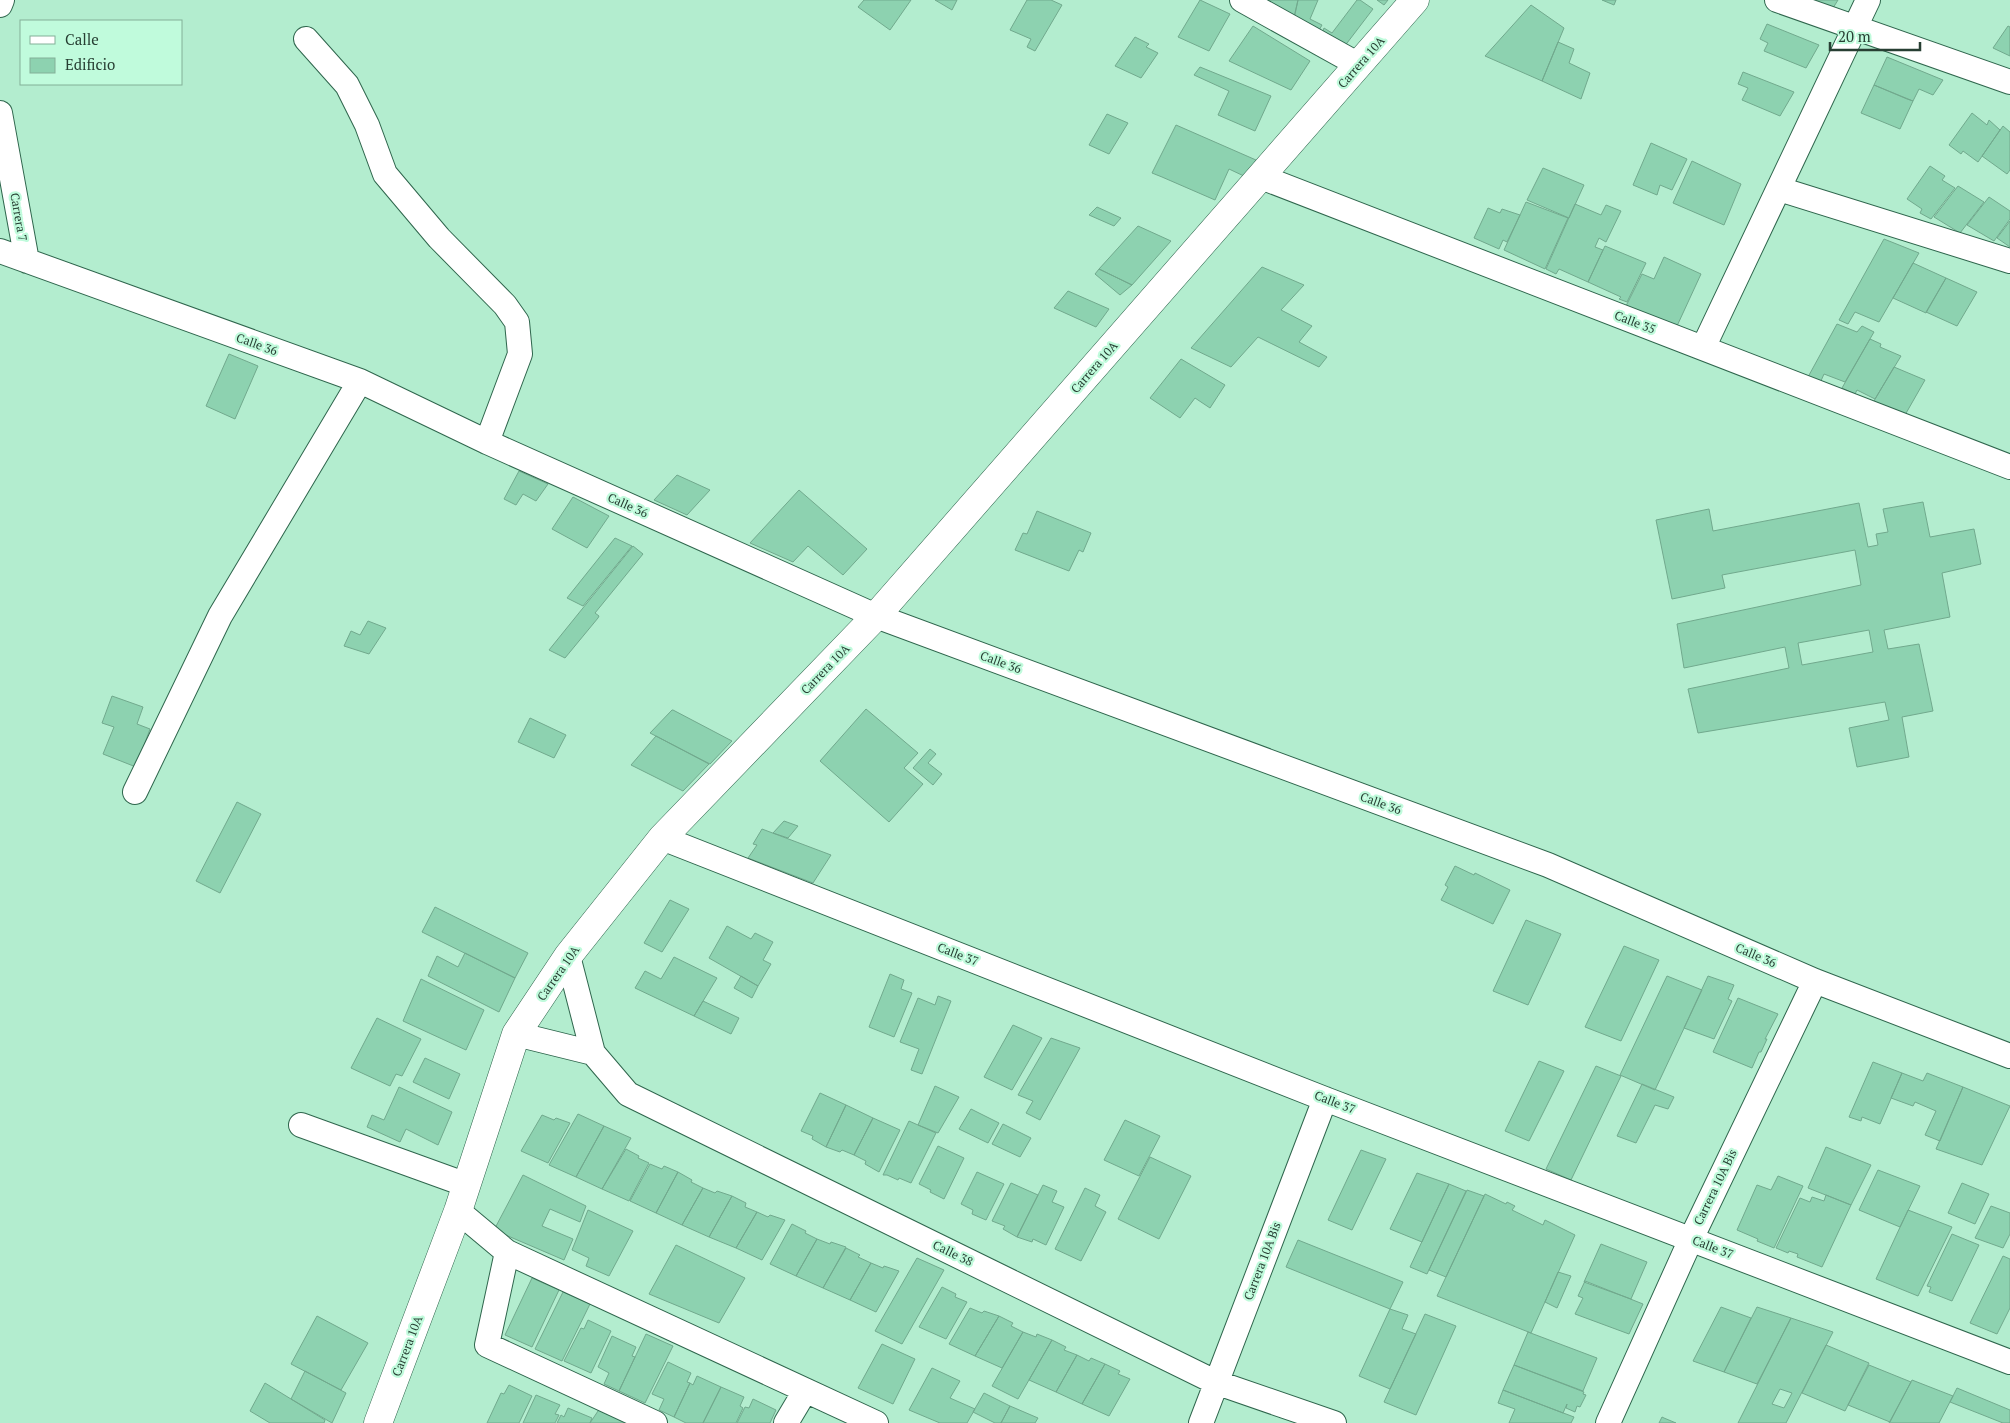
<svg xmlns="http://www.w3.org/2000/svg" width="2010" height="1423" viewBox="0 0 2010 1423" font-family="'PT Serif',serif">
<rect width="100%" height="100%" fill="#b3edcf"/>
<path fill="#8dd2b0" stroke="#71a98d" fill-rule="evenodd" d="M864 0H911L890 30 858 7Z
M935 0H957L952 10Z
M1027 0H1051L1062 5 1035 51 1027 47 1031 39 1010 30Z
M1200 0 1230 14 1209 51 1178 37Z
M1260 0H1298L1294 17Z
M1298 0H1318L1310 19 1322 25 1318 32 1294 19Z
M1357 0H1360L1373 9 1344 47 1322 33 1324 28 1332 33Z
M1377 0H1388L1384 5Z
M1602 0H1616L1614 5Z
M1813 0H1838L1833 8Z
M1531 5 1564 28 1542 81 1485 56Z
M1767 24 1819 45 1806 68 1764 51 1768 43 1760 39Z
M1253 26 1310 61 1291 90 1229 61Z
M2008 26 2010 27V56L1993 48Z
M1135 37 1149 44 1146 47 1158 53 1141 78 1115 66Z
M1558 42 1574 49 1569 63 1590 73 1581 99 1542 81Z
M1887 57 1943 80 1933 95 1919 89 1913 101 1907 99 1874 85Z
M1200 67 1271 96 1255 131 1218 115 1229 91 1194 75Z
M1743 72 1794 92 1780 116 1742 100 1748 88 1738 84Z
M1874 85 1913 101 1900 129 1861 113Z
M1972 113 1987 125 1989 120 2000 130 1978 162 1963 151 1961 154 1949 145Z
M1107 114 1128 123 1109 154 1089 145Z
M1176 125 1256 160 1246 177 1229 169 1215 200 1162 177 1152 173Z
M2003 126 2010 132V170L2007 174 1982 156Z
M1651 143 1687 159 1672 190 1660 185 1657 195 1633 185Z
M1692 161 1741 184 1724 225 1673 203Z
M1930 166 1945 176 1942 180 1955 188 1931 219 1920 213 1922 209 1907 199Z
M1543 168 1584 185 1569 218 1527 200Z
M1958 186 1984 202 1960 233 1934 217Z
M1989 197 2010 211V219L1994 241 1967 225Z
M1526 202 1568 218 1545 269 1504 250Z
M1575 204 1601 215 1606 205 1621 211 1606 242 1599 238 1595 247 1603 250 1588 282 1559 269 1556 274 1546 269Z
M1097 207 1121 218 1114 226 1089 215Z
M1488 208 1500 213 1502 209 1520 215 1507 242 1503 240 1499 249 1474 238Z
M2010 221V247L1997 238Z
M1138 226 1171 241 1132 285 1099 269Z
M1884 239 1919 253 1879 322 1855 312 1848 324 1839 320Z
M1605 246 1646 263 1627 302 1619 299 1621 297 1588 282Z
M1664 257 1701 274 1677 326 1626 306 1642 274 1654 279Z
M1913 263 1946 278 1926 313 1893 298Z
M1262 267 1304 285 1281 310 1312 326 1299 342 1327 357 1319 367 1258 337 1231 367 1191 348Z
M1099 269 1132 285 1120 295 1095 274Z
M1946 278 1977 292 1957 326 1926 312Z
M1068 291 1109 309 1096 327 1054 308Z
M1837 324 1857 332 1862 326 1874 332 1845 382 1824 374 1820 383 1808 377Z
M1870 339 1881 344 1880 347 1901 356 1875 399 1857 390 1855 394 1842 388Z
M229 354 258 366 235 419 206 406Z
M1181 359 1225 385 1210 408 1195 398 1180 418 1150 398Z
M1894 367 1925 380 1905 415 1871 406Z
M519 471 548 484 536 501 523 494 516 505 504 499Z
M677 475 710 490 687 515 654 500Z
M799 490 867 549 843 575 808 546 793 562 750 543Z
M573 497 609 516 587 548 552 529Z
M1923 502 1930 537 1974 529 1981 564 1942 573 1950 617 1884 630 1888 649 1919 644 1933 711 1902 717 1909 757 1857 767 1849 728 1889 720 1885 702 1698 733 1688 689 1789 668 1785 647 1684 668 1677 624 1861 585 1855 550 1722 575 1725 588 1672 599 1656 520 1709 509 1713 531 1859 503 1868 547 1878 545 1876 534 1888 532 1883 509ZM1869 630 1873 652 1802 665 1798 643Z
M1037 511 1091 533 1083 552 1079 550 1069 571 1015 550 1023 533 1027 534Z
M615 538 632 546 583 606 567 598Z
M633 546 643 554 595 613 599 616 598 618 565 658 549 650Z
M368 621 386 628 369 654 344 646 351 631 360 635Z
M112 696 143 707 137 724 150 729 136 767 103 754 114 727 102 723Z
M866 709 918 753 904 768 923 784 889 822 820 761Z
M672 710H673L732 741 710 764 650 733Z
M530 718 566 735 554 758 518 742Z
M656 736 709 764 683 791 631 765Z
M930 749 936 754 928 763 942 774 933 785 913 768Z
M237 802 261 814 220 893 196 881Z
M784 821 798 826 788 838 773 833Z
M762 829 831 855 813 883 748 858 757 845 753 844Z
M1455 866 1474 875 1475 873 1510 890 1493 924 1441 900 1448 887 1445 885Z
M670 900 689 909 662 952 644 943Z
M435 907 528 953 515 978 422 932Z
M1526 920 1561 934 1528 1005 1493 991Z
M727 926 751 939 755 933 773 942 763 960 771 964 758 986 709 958Z
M1624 946 1659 960 1621 1041 1585 1027Z
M465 953 515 978 499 1012 428 976 437 956 458 967Z
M674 957 717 978 694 1016 635 988 645 971 661 979Z
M890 974 904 980 901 989 912 993 894 1037 869 1027Z
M741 976 758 986 752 998 734 988Z
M1667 976 1702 990 1655 1090 1620 1075Z
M1708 976 1734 985 1728 999 1732 1001 1714 1039 1684 1028Z
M421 979 484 1010 466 1050 403 1021Z
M938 996 951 1001 922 1074 911 1070 919 1049 900 1042 918 998 935 1005Z
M1738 998 1778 1014 1765 1039H1767L1761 1052H1759L1752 1068 1713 1052Z
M703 1001 739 1018 731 1034 694 1016Z
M377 1018 421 1039 402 1076 396 1074 390 1086 351 1068Z
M1013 1025 1042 1038 1012 1090 984 1077Z
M1051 1038 1080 1048 1040 1120 1026 1113 1033 1101 1018 1095Z
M425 1058 460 1074 449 1099 413 1082Z
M1539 1061 1564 1071 1529 1141 1505 1131Z
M1873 1062 1902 1073 1880 1124 1862 1117 1861 1121 1849 1117Z
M1596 1066 1621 1076 1571 1180 1546 1169Z
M1902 1073 1923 1081 1927 1073 1963 1087 1940 1141 1925 1135 1936 1111 1915 1102 1913 1106 1891 1098Z
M1642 1084 1674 1097 1668 1109 1655 1105 1636 1143 1617 1136Z
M935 1086 959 1097 938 1133 918 1125Z
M399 1087 452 1112 438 1145 406 1129 400 1142 367 1127 372 1115 384 1120Z
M1963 1087 2010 1106 1982 1165 1936 1149Z
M820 1093 846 1105 826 1147 812 1139 813 1136 801 1131Z
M846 1105 873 1118 854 1155 842 1150 840 1152 826 1147Z
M971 1109 999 1123 988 1143 959 1129Z
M578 1114 604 1126 576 1177 549 1165Z
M542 1115 554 1120 556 1118 570 1123 548 1163 521 1151Z
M873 1118 900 1130 879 1172 865 1164 866 1161 854 1155Z
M1125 1120 1160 1136 1139 1176 1104 1160Z
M909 1121 936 1133 911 1183 899 1178 898 1180 887 1175H883Z
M1003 1124 1031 1138 1020 1157 992 1144Z
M604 1126 631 1138 602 1189 576 1177Z
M938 1146 964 1158 944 1199 930 1192 931 1190 919 1184Z
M1826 1147 1871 1165 1851 1205 1808 1188Z
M626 1149 639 1156 638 1158 649 1163 629 1201 602 1189Z
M1361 1150 1386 1159 1352 1230 1328 1220Z
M1150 1157 1191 1176 1159 1239 1118 1219Z
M650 1164 662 1169 664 1166 678 1172 656 1213 630 1201Z
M1878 1170 1920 1186 1900 1227 1859 1210Z
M678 1172 692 1180 691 1182 703 1188 682 1225 656 1213Z
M977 1172 1004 1184 986 1220 972 1214 973 1210 961 1204Z
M1417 1173 1449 1184 1422 1242 1390 1229Z
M523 1175 586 1206 580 1222 550 1209 542 1226 573 1239 564 1260 494 1230Z
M1778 1176 1803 1186 1774 1248 1757 1241 1758 1239 1737 1230 1757 1185 1771 1190Z
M1011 1183 1038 1195 1017 1237 1003 1229 1005 1226 992 1221Z
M1962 1183 1989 1194 1975 1224 1948 1213Z
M1449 1184 1466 1191 1427 1274 1410 1267Z
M1043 1185 1057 1191 1052 1202 1064 1207 1046 1245 1033 1239 1032 1242 1017 1237Z
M703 1188 715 1193 717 1191 732 1196 709 1237 682 1225Z
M1085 1188 1100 1195 1095 1206 1106 1212 1081 1261 1055 1249Z
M1467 1190 1484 1196 1446 1277 1429 1270Z
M1485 1194 1506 1204 1507 1202 1515 1206 1512 1210 1543 1225 1545 1220 1575 1235 1531 1333 1437 1296Z
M1826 1195 1851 1205 1822 1267 1797 1257 1798 1254 1789 1251 1788 1253 1776 1248 1800 1198 1810 1202 1812 1197 1824 1201Z
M732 1196 746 1203 745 1207 757 1212 736 1248 709 1237Z
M1991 1206 2010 1213V1234L2003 1248 1975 1238Z
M588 1210 633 1231 609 1276 586 1266 589 1258 572 1250Z
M1908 1210 1952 1227 1918 1296 1876 1279Z
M757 1212 768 1217 770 1215 785 1220 762 1260 736 1248Z
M792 1224 806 1231 805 1233 817 1239 796 1276 770 1264Z
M1952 1234 1979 1245 1952 1301 1929 1292 1931 1287 1927 1286Z
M817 1239 830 1244 831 1242 846 1247 823 1288 796 1276Z
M1298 1240 1403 1282 1390 1309 1286 1267Z
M1601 1244 1647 1262 1631 1299 1584 1282Z
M676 1245 745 1278 719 1323 649 1294Z
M846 1248 860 1255 858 1257 871 1263 850 1300 823 1288Z
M2003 1256 2010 1259V1308L1997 1334 1970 1323Z
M917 1258 944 1270 902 1344 875 1331Z
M871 1263 883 1268 884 1266 899 1271 876 1312 850 1300Z
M1558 1272 1571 1276 1557 1308 1545 1302Z
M532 1278 559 1290 532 1347 505 1335Z
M1585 1281 1643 1304 1629 1334 1575 1314 1583 1298 1578 1296Z
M942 1287 956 1294 955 1297 967 1302 946 1339 919 1327Z
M563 1292 590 1304 562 1361 535 1349Z
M1721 1307 1751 1318 1724 1372 1693 1361Z
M1757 1307 1791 1318 1757 1384 1724 1372Z
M970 1308 982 1313 984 1311 999 1316 975 1356 949 1344Z
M1390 1309 1408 1315 1402 1329 1416 1334 1390 1389 1359 1376Z
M1425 1314 1456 1326 1416 1415 1384 1402Z
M317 1316 368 1343 341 1390 291 1364Z
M999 1316 1013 1323 1011 1326 1023 1332 1002 1368 975 1356Z
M1791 1318 1833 1332 1786 1423H1738ZM1780 1389 1792 1393 1784 1408 1772 1404Z
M588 1320 611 1331 591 1373 564 1361 581 1328 584 1329Z
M1023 1332 1036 1337 1037 1334 1052 1340 1018 1399 992 1386Z
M1528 1332 1597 1358 1583 1391 1514 1365Z
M646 1334 673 1346 645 1403 619 1391Z
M612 1336 636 1347 632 1356 635 1357 619 1391 604 1384 609 1373 598 1367Z
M1052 1340 1066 1347 1064 1350 1077 1355 1056 1392 1029 1380Z
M882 1344 915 1359 893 1404 858 1388Z
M1826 1345 1869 1363 1845 1411 1802 1393Z
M1077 1355 1089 1361 1091 1358 1105 1364 1082 1404 1056 1392Z
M668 1362 691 1373 687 1382 690 1383 674 1417 659 1410 664 1399 652 1394Z
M1105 1364 1120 1371 1118 1374 1130 1379 1109 1416 1082 1404Z
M1514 1365 1584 1392 1583 1394 1586 1395 1580 1407 1577 1406 1575 1412 1566 1408 1567 1404 1563 1413 1503 1390Z
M1869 1365 1911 1382 1890 1422 1848 1405Z
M932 1368 960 1381 950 1398 975 1409 967 1423H940L909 1410Z
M305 1371 346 1393 332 1423 291 1399Z
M697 1376 721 1387 703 1423H686L674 1417 690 1383 693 1385Z
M1912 1380 1953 1396 1939 1423H1889Z
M265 1383 325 1420 324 1423H270L250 1411Z
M509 1385 532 1396 519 1423H487L501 1393 504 1394Z
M721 1387 744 1397 740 1406 743 1408 736 1423H703Z
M1957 1388 2010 1410V1423H2003L1950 1402Z
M1503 1390 1558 1411 1574 1417 1571 1423H1509L1515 1409 1498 1403Z
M984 1393 1010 1406 1001 1423H995L973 1412Z
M536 1395 560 1405 555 1414 559 1415 555 1423H523Z
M753 1399 776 1410 770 1423H737L745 1407 749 1408Z
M602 1405 629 1418 626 1423H590Z
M1010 1406 1038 1418 1035 1423H1001Z
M568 1408 592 1418 590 1423H557L561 1415 564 1417Z
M1662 1417 1664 1418 1676 1423H1659Z"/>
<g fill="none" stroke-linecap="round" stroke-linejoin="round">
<defs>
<path id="minor" d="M1242 0 1359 65
M1777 0 2010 82
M0 5 2 0
M306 39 347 85 367 125 385 174 439 238 505 305 517 322 520 354 487 442
M0 113 27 261
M1261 177 2010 467
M1779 189 2010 261
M0 251 360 381 487 442 876 616 1548 865 1815 981 2010 1056
M1703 348 1868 0
M135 792 220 616 360 381
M662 838 1325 1099 2010 1362
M568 956 593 1053 628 1094 1215 1382 1334 1423
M516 1034 593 1053
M301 1125 467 1185
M458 1211 507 1252 876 1423
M507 1252 487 1345 655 1423
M786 1423 805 1391
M1201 1423 1325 1099
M1608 1423 1691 1239 1815 981"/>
<path id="tertiary" d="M378 1423 458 1211 516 1034 568 956 662 838 876 616 1415 0"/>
</defs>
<use href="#minor" stroke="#2f664d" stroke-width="26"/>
<use href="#tertiary" stroke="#2f664d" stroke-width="29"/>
<use href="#minor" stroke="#fff" stroke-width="24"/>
<use href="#tertiary" stroke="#fff" stroke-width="28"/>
</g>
<g text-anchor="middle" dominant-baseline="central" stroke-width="4.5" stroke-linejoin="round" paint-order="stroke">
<g font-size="12" fill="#273f33" stroke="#c0fbdc">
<text transform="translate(1361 62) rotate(-49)">Carrera 10A</text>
<text transform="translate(19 217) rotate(80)">Carrera 7</text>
<text transform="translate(1635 322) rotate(21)">Calle 35</text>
<text transform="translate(257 344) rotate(20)">Calle 36</text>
<text transform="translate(1094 367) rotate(-49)">Carrera 10A</text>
<text transform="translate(628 505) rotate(24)">Calle 36</text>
<text transform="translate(1001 662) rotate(20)">Calle 36</text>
<text transform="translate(825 669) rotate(-46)">Carrera 10A</text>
<text transform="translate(1381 803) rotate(20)">Calle 36</text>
<text transform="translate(958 954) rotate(21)">Calle 37</text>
<text transform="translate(1756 955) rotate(23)">Calle 36</text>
<text transform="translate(558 973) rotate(-55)">Carrera 10A</text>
<text transform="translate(1335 1102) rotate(21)">Calle 37</text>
<text transform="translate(1715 1187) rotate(-64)">Carrera 10A Bis</text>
<text transform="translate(1713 1247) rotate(21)">Calle 37</text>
<text transform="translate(953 1253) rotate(26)">Calle 38</text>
<text transform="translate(1262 1261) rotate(-69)">Carrera 10A Bis</text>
<text transform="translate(407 1346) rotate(-69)">Carrera 10A</text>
</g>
</g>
<rect x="20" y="20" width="162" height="65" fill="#c0fbdc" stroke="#83b098"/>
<rect x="30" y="36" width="25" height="8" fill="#ffffff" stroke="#83b098"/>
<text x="65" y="45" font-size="15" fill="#273f33">Calle</text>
<rect x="30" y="58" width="25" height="15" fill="#8dd2b0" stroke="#83b098"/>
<text x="65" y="70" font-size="15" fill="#273f33">Edificio</text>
<path d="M1830 42v8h90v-8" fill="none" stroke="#273f33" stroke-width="2.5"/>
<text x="1838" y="42" font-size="15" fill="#273f33" stroke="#c0fbdc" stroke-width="4" paint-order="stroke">20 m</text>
</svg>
